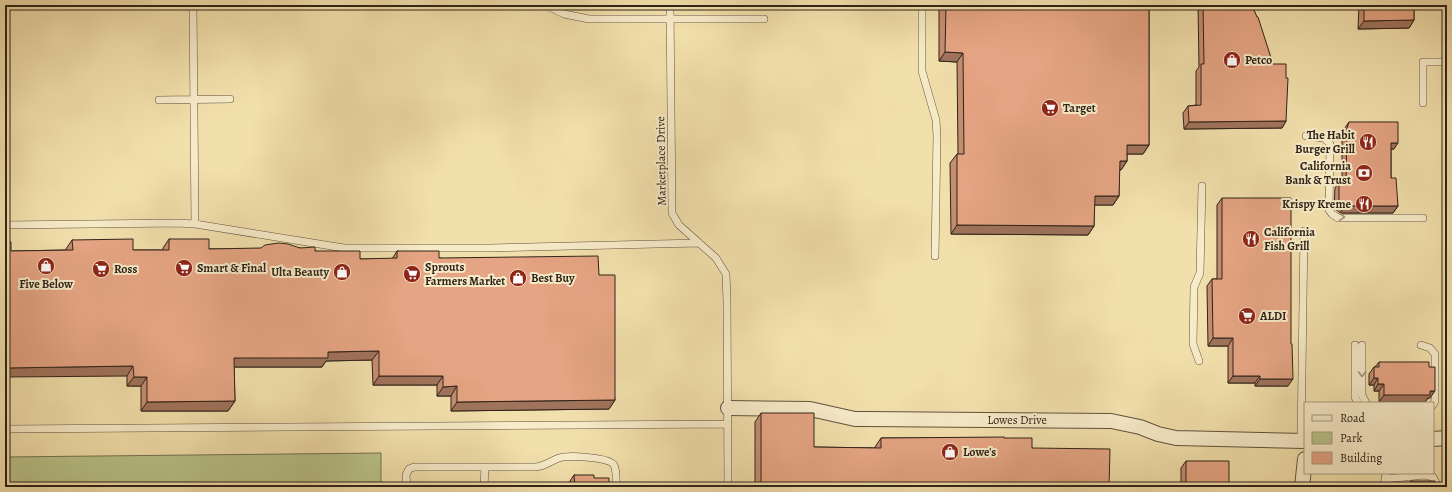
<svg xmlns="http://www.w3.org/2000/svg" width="1452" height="492" viewBox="0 0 1452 492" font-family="Alegreya,serif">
<rect width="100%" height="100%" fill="#f2e0ac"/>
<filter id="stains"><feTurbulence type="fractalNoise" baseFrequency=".005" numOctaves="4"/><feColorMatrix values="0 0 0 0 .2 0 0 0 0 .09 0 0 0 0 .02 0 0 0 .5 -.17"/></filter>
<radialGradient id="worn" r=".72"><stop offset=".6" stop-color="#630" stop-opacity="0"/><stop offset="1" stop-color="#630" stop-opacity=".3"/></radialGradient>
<path fill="#b9c28a" stroke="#747251" d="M381 453V487H5V457Z"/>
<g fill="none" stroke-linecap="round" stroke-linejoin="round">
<defs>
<path id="lane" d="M193 5 195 224
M546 5 564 14 589 19H764
M670 5 672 213 679 225 716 258 726 274 727 301 728 487
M922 5V71L936 120 937 136 935 256
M159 100 230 99
M1423 103V62H1447
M1306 136 1324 138 1330 144 1329 210 1332 214 1338 218H1423
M5 225 177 223 195 224 344 248H490L699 243
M1355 345V397L1358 403
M1362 345V395L1366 403
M1421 345 1430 348 1435 354V401L1433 405
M1199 361 1193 344 1194 287 1200 273 1202 186
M5 429 728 424
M1301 441 1304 231
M1385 479 1425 475 1433 477 1438 487
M407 487 406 475 409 469 414 467H536C545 466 551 461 559 458 568 455 609 457 614 465 617 471 616 480 616 487
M484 487 485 467
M1378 487 1384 485 1386 473"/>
<path id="street" d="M728 408 810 409 855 419H865L1111 421 1140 427 1158 434 1176 438 1305 441
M1433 439 1447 438
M1302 487 1305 459"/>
</defs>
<use href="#lane" stroke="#60523d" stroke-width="8"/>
<use href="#street" stroke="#60523d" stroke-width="16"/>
<use href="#lane" stroke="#f7ebc9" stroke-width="7"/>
<use href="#street" stroke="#f7ebc9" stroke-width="14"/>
</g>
<path fill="#c58d71" stroke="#2f2318" d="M939 5H1149V145L1143 154H1127V161L1121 170H1119V196L1113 205H1094V226L1088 235 951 234 950 163 957 154H958L957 62 939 61Z
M1198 5H1252L1286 121 1282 128 1184 129 1183 113 1188 106 1196 105V71L1199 67Z
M1359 5H1414V20L1409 28 1358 29Z
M1349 122 1394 149H1391V178L1398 206 1393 213H1340L1334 208 1335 188 1339 182H1342V134L1344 129Z
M1222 198 1288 386H1255V383H1228V346H1208L1207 286 1212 279H1217V205Z
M169 239 209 249 300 248 315 251 360 259H392L397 251 439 258 599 275 615 400 609 409 451 411V396H437V385H373L372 360 326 361 322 367H234L235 401 228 411H141V386H127V376L11 251 66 250V249L72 240 133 250H163V248Z
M1379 362 1430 398H1428L1425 402H1379V391H1374V385H1369V374L1374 367H1375Z
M761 413 814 447 875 448V447L881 438H1004L1032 448 1109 487H755V422Z
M1186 461 1229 487H1181V468Z
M574 475 594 478 609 487H568V484Z
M1411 481 1435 487H1407Z"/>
<path fill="#a0735c" stroke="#2f2318" d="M1414 20 1409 28 1358 29 1364 21Z
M945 52 963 53 957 62 939 61Z
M1286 121 1282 128 1184 129 1189 122Z
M1391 143H1398L1394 149H1386Z
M1127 145H1149L1143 154H1121Z
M1120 161H1127L1121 170H1113Z
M1095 196H1119L1113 205H1088Z
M1344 206H1398L1393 213H1340Z
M957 225 1094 226 1088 235 951 234Z
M1213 338H1233L1228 346H1208Z
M379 351 372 360 326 361 322 367H228L234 358 328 352Z
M133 366 127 376 5 377V368Z
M379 376H443L437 385H373Z
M1233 376H1260L1255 383H1228Z
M134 377H147L141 386H127Z
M1374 378H1378L1374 385H1369Z
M1260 379H1293L1288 386H1255Z
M1378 384H1384L1379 391H1374Z
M457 386 451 396H437L443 387Z
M1430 391H1435L1430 398H1428L1425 402H1379L1384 395Z
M615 400 609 409 451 411 457 402Z
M235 401 228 411H141L147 402Z"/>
<path fill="#e5a483" stroke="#2f2318" d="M946 5H1149V145H1127V161H1120L1119 196H1095L1094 226 957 225V154H964L963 53 945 52Z
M1203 5H1252L1257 17H1258L1273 64H1286V78H1288L1286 121 1189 122 1188 106 1201 105V64H1204Z
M1364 5H1414V20L1364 21Z
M1349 122H1398V143H1391V178H1396L1398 206H1344L1339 202V182H1346L1347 128Z
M1222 198H1291V344H1292L1293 379H1260V376H1233V338H1213L1212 279H1222Z
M133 239V250H169V239H209V249L261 248 265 245 278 243 288 244 300 248 315 247V251H360V259L397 258V251H439V258L598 256 599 275H615V400L457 402V386L443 387V376H379V351L328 352V358H234L235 401 147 402V377H134L133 366 5 368V242H11V251L73 250 72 240Z
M1379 362H1429V367H1435V391H1430V395H1384V384H1378V378H1374V367H1379Z
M761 413H814V447L881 448V438L1004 437V438H1032V448L1110 449 1109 487H761Z
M1186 461H1229V487H1186Z
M574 475H594V478H609V487H575Z
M1411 481H1435V487H1411Z"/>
<defs><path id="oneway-chevron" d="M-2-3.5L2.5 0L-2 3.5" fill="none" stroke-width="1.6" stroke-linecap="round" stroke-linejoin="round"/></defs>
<g stroke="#9d9179">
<use href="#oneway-chevron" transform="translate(1342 217) rotate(4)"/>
<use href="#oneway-chevron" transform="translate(1362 374) rotate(90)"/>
</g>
<defs>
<symbol id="shop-disc" viewBox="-11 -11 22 22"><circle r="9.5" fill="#8f2418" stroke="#f7ebc9"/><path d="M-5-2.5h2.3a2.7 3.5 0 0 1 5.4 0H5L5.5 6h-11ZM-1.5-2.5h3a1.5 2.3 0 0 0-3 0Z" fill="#fff"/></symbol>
<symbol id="supermarket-disc" viewBox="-11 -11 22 22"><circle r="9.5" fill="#8f2418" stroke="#f7ebc9"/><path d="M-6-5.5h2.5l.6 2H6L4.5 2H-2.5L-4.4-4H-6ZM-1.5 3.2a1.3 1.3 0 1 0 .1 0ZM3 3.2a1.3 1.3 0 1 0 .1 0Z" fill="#fff"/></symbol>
<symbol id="restaurant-disc" viewBox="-11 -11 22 22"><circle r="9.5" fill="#8f2418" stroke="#f7ebc9"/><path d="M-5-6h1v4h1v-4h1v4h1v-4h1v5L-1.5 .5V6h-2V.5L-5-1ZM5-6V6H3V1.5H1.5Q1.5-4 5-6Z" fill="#fff"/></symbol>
<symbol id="bank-disc" viewBox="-11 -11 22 22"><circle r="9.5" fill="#8f2418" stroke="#f7ebc9"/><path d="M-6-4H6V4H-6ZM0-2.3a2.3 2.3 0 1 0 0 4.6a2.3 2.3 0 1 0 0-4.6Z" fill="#fff"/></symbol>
</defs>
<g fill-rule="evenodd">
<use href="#shop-disc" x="1222" y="50" width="20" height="20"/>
<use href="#supermarket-disc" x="1040" y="98" width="20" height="20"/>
<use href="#restaurant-disc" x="1358" y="132" width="20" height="20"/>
<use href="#bank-disc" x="1354" y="163" width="20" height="20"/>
<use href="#restaurant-disc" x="1354" y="194" width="20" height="20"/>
<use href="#restaurant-disc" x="1241" y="229" width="20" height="20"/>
<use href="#shop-disc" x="36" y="256" width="20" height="20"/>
<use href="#supermarket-disc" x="174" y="258" width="20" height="20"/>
<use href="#supermarket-disc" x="91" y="259" width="20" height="20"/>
<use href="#shop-disc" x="332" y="262" width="20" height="20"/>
<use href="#supermarket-disc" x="402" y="264" width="20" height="20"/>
<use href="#shop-disc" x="508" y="268" width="20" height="20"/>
<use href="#supermarket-disc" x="1237" y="306" width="20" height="20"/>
<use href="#shop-disc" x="940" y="442" width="20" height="20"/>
</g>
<g text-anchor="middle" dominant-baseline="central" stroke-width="4" stroke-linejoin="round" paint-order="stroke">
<g font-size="12" font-weight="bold" fill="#2f2318" stroke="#f7ebc9" text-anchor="start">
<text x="1245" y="60">Petco</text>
<text x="1063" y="108">Target</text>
<text x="1355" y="135" text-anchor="end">The Habit<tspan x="1355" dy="14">Burger Grill</tspan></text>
<text x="1351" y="166" text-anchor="end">California<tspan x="1351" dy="14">Bank &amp; Trust</tspan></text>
<text x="1351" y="204" text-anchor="end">Krispy Kreme</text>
<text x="1264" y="232">California<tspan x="1264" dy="14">Fish Grill</tspan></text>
<text x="425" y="267">Sprouts<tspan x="425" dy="14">Farmers Market</tspan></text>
<text x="197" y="268">Smart &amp; Final</text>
<text x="114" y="269">Ross</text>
<text x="329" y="272" text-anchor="end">Ulta Beauty</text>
<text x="531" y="278">Best Buy</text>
<text x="46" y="284" text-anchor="middle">Five Below</text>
<text x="1260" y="316">ALDI</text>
<text x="963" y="452">Lowe's</text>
</g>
<g font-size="12" fill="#2f2318" stroke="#f7ebc9">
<text transform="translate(661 161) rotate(-91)">Marketplace Drive</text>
<text x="1017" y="420">Lowes Drive</text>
</g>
</g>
<rect width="1452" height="492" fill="none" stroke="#f2e0ac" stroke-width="20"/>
<rect x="6" y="6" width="1440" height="480" fill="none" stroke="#2f2318" stroke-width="2"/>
<rect x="10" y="10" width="1432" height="472" fill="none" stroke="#2f2318"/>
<rect x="1304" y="402" width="130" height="72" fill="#f7ebc9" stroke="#a79b82"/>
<rect x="1312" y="415" width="20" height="6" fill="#f7ebc9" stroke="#a79b82"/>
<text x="1340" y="422" font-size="12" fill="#2f2318">Road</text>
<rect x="1312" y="432" width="20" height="12" fill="#b9c28a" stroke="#a79b82"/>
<text x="1340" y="442" font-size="12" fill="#2f2318">Park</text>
<rect x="1312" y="452" width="20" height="12" fill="#e5a483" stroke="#a79b82"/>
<text x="1340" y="462" font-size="12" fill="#2f2318">Building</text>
<rect width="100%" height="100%" filter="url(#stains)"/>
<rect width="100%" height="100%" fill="url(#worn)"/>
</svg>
